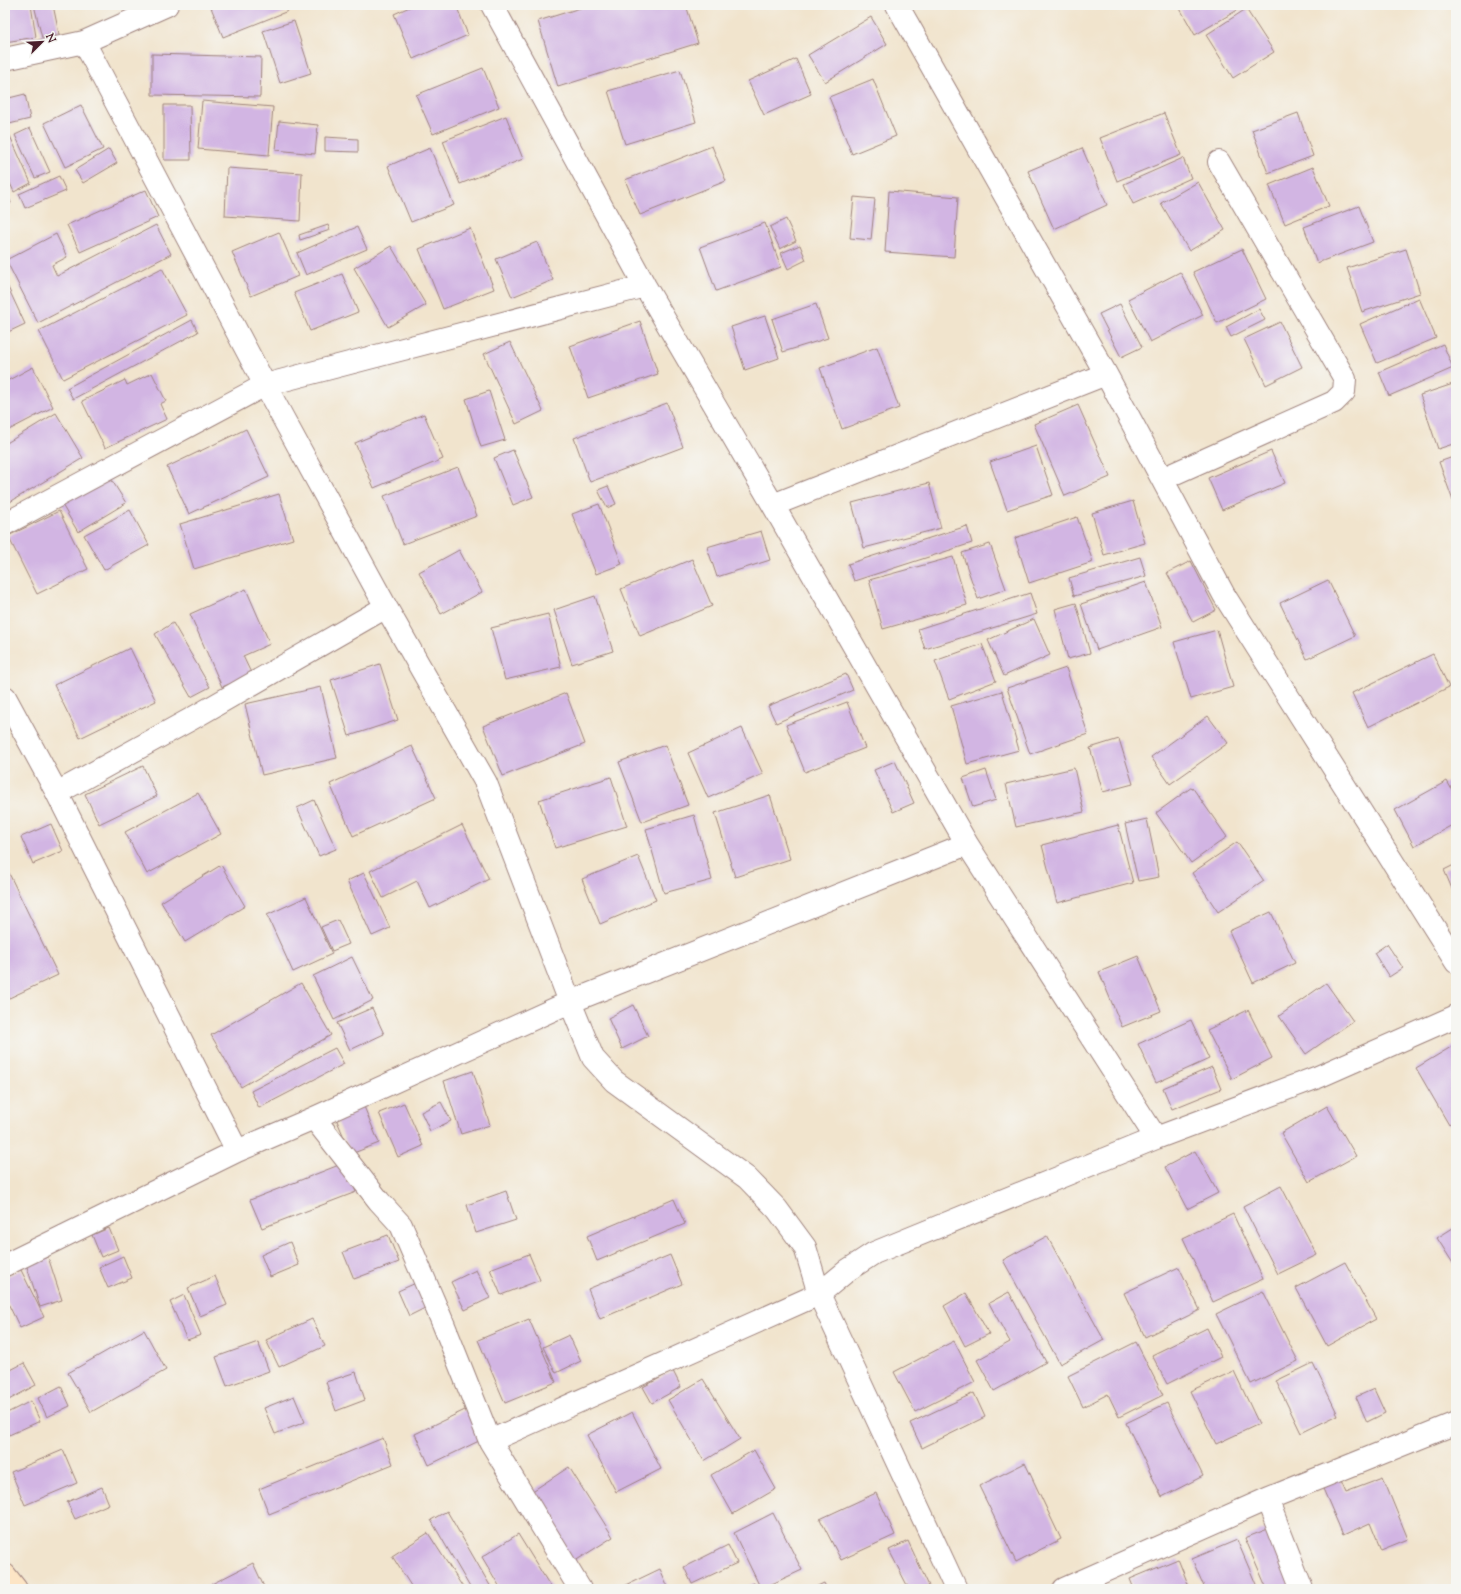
<svg xmlns="http://www.w3.org/2000/svg" width="1461" height="1594" viewBox="0 0 1461 1594" font-family="'Sorts Mill Goudy',serif">
<rect width="100%" height="100%" fill="#f6f6f2"/>
<filter id="ink" filterUnits="userSpaceOnUse"><feTurbulence type="fractalNoise" baseFrequency=".025" numOctaves="2"/><feDisplacementMap in="SourceGraphic" scale="8" xChannelSelector="R" yChannelSelector="G"/><feConvolveMatrix kernelMatrix="1 2 1 2 8 2 1 2 1" color-interpolation-filters="sRGB"/></filter>
<filter id="wash" filterUnits="userSpaceOnUse"><feTurbulence type="fractalNoise" baseFrequency=".012" numOctaves="4" result="noise"/><feDisplacementMap in="SourceGraphic" scale="16" xChannelSelector="R" yChannelSelector="G"/><feGaussianBlur stdDeviation="0.9" result="paint"/><feColorMatrix in="noise" values="0 0 0 0 0 0 0 0 0 0 0 0 0 0 0 0 0 1.4 0 .05"/><feComposite in="paint" operator="in"/></filter>
<g filter="url(#wash)">
<rect width="100%" height="100%" fill="#f1e4cd"/>
<g id="blocks">
<path fill="#d2b5e3" d="M5 5H31L36 37 5 42Z
M34 5H53L59 34 42 38Z
M210 5H286L288 11 223 37Z
M414 5H456L468 35 413 59 394 14Z
M590 5H686L698 43 558 87 538 21Z
M1178 5H1246L1195 35Z
M1246 9 1274 52 1233 78 1206 35Z
M871 17 887 44 825 82 808 55Z
M294 21 311 73 280 83 263 31Z
M152 54 261 57 260 97 152 95Z
M796 59 811 94 764 115 748 81Z
M483 68 499 107 433 134 416 95Z
M680 70 696 122 625 144 608 91Z
M873 79 896 136 852 154 829 97Z
M25 94 30 119 5 125V99Z
M202 101 273 107 269 155 198 149Z
M81 105 103 149 65 167 44 123Z
M164 105H190L191 160H164Z
M1164 113 1181 155 1117 181 1100 138Z
M1298 113 1313 156 1268 173 1252 130Z
M506 116 523 159 460 184 443 141Z
M279 121 318 125 315 154 276 150Z
M30 128 50 172 35 178 15 135Z
M10 136 31 183 14 192 5 172V138Z
M325 137 358 139V152L325 151Z
M712 146 726 181 640 215 625 180Z
M430 148 454 205 411 222 388 166Z
M1082 148 1107 205 1054 229 1028 171Z
M109 149 117 163 83 183 75 170Z
M1183 158 1191 178 1133 204 1124 184Z
M1313 167 1329 206 1285 224 1269 185Z
M227 168 302 173 300 221 225 216Z
M59 176 66 191 25 208 19 194Z
M1198 182 1225 230 1189 251 1161 203Z
M5 189 11 203 5 206Z
M146 190 158 217 80 252 67 225Z
M889 191 958 197 954 257 885 252Z
M854 197 875 199 871 240 850 238Z
M1359 206 1373 242 1317 263 1304 227Z
M786 219 796 241 780 249 770 227Z
M765 223 781 267 716 291 700 247Z
M156 225 171 254 38 323 6 260 56 234 67 257 52 265 57 276Z
M328 225 330 230 300 240 299 235Z
M357 227 367 249 306 275 297 253Z
M470 228 494 289 443 309 419 249Z
M279 232 298 276 251 296 232 252Z
M537 242 553 280 512 297 496 259Z
M800 245 806 260 788 269 781 253Z
M391 246 426 305 388 327 354 268Z
M1242 249 1266 299 1217 323 1193 272Z
M1406 249 1420 293 1362 312 1347 268Z
M162 268 187 315 63 379 39 331Z
M1180 272 1203 315 1150 342 1128 299Z
M342 274 358 312 310 331 294 293Z
M5 281 25 324 6 333 5 332Z
M1419 298 1436 338 1377 363 1360 324Z
M816 304 828 338 783 352 772 319Z
M1120 304 1142 347 1121 357 1099 314Z
M1259 309 1265 320 1231 337 1226 327Z
M765 316 779 358 745 370 731 327Z
M192 320 198 332 73 399 67 388Z
M640 321 658 374 588 398 570 346Z
M1280 322 1302 367 1266 385 1244 339Z
M510 342 543 411 516 424 484 354Z
M1443 344 1453 368 1389 396 1379 372Z
M877 347 899 408 842 429 820 368Z
M33 367 53 407 5 432V382Z
M152 373 166 401 160 404 167 419 105 448 82 401 125 380 127 385Z
M1456 383V443L1438 449 1420 395Z
M489 391 505 440 481 447 466 399Z
M667 403 683 447 590 482 574 438Z
M1078 405 1110 477 1065 496 1034 424Z
M56 413 83 458 5 505V444Z
M424 414 443 459 374 488 355 443Z
M246 429 269 477 189 514 167 467Z
M1036 446 1053 495 1007 510 990 462Z
M513 450 533 497 513 505 494 458Z
M1271 451 1285 483 1222 510 1208 478Z
M1456 456V509L1439 462Z
M458 467 477 516 403 544 384 496Z
M108 474 126 503 78 532 61 503Z
M929 483 941 528 864 548 852 503Z
M608 486 616 504 607 508 598 490Z
M279 494 293 539 194 569 180 524Z
M1133 501 1145 543 1104 555 1092 513Z
M599 504 622 564 596 574 572 514Z
M130 510 149 545 104 570 84 535Z
M59 511 88 569 37 594 8 536Z
M1077 517 1093 562 1029 583 1015 538Z
M967 526 972 543 854 581 848 564Z
M761 531 770 560 717 577 707 547Z
M990 544 1006 589 978 599 962 553Z
M459 550 482 592 441 614 419 572Z
M953 557 967 605 883 629 869 580Z
M1140 557 1146 576 1074 596 1069 578Z
M692 559 712 606 640 636 621 589Z
M1191 561 1216 610 1193 622 1167 573Z
M1328 580 1355 636 1307 659 1280 603Z
M1146 582 1162 627 1097 650 1081 604Z
M246 589 270 644 243 656 252 675 222 687 190 614Z
M1030 593 1037 614 925 649 918 629Z
M595 596 613 651 572 664 554 610Z
M1076 603 1090 653 1068 659 1055 609Z
M548 614 561 667 505 680 491 628Z
M1034 619 1050 655 1004 676 988 640Z
M173 623 210 687 191 697 155 634Z
M1217 630 1233 687 1191 699 1174 642Z
M982 644 996 681 949 699 935 661Z
M130 648 156 701 80 738 54 685Z
M1433 654 1449 687 1368 727 1352 693Z
M380 664 398 720 349 736 331 680Z
M1066 668 1088 734 1030 754 1007 688Z
M846 674 853 690 776 723 768 706Z
M321 687 337 758 262 775 245 704Z
M1002 691 1019 750 967 764 951 706Z
M566 693 585 744 503 776 483 726Z
M847 702 865 748 805 772 786 725Z
M1208 716 1228 743 1170 784 1151 757Z
M742 728 763 774 708 798 688 753Z
M1119 739 1133 784 1103 792 1090 748Z
M665 745 688 805 642 822 619 762Z
M412 746 436 798 353 836 330 784Z
M895 761 914 803 893 812 874 770Z
M143 766 157 796 99 824 85 794Z
M1074 768 1084 812 1016 827 1006 784Z
M986 770 996 800 973 807 963 778Z
M611 777 627 826 555 848 539 800Z
M1447 781 1456 797V823L1414 846 1395 810Z
M1192 787 1227 837 1191 863 1156 813Z
M198 793 221 834 147 874 125 832Z
M770 795 790 859 735 877 715 813Z
M314 800 336 849 319 856 297 808Z
M694 815 712 880 664 893 646 829Z
M1147 819 1159 877 1138 881 1125 824Z
M51 824 63 851 33 864 21 837Z
M462 825 489 879 430 908 417 881 383 898 370 871Z
M1118 825 1133 883 1057 903 1042 845Z
M1237 842 1264 881 1218 912 1192 873Z
M638 856 656 900 600 924 582 879Z
M1456 864V898L1444 870Z
M5 865 58 975 5 1000Z
M221 865 245 906 185 942 161 902Z
M364 873 390 928 372 936 347 881Z
M306 897 332 954 293 972 267 915Z
M1271 912 1295 963 1253 983 1229 931Z
M338 920 349 944 332 951 321 927Z
M1387 944 1403 968 1389 977 1374 953Z
M1138 956 1161 1011 1122 1027 1099 972Z
M352 957 373 1000 334 1020 313 976Z
M301 983 331 1035 241 1087 211 1035Z
M1326 983 1353 1021 1306 1054 1279 1016Z
M633 1005 648 1036 622 1049 608 1018Z
M372 1008 384 1034 350 1050 337 1023Z
M1248 1010 1272 1058 1232 1079 1207 1030Z
M1191 1020 1209 1059 1156 1083 1138 1044Z
M1456 1044V1120L1449 1125 1416 1068Z
M335 1048 344 1064 259 1108 251 1091Z
M1212 1067 1221 1089 1172 1109 1163 1088Z
M473 1071 490 1125 461 1134 444 1081Z
M441 1102 451 1121 430 1131 421 1112Z
M404 1103 423 1146 398 1157 379 1113Z
M363 1104 379 1143 351 1154 335 1116Z
M1327 1106 1356 1156 1309 1182 1281 1133Z
M1195 1151 1218 1193 1187 1209 1165 1167Z
M344 1163 356 1192 262 1228 250 1200Z
M1281 1186 1317 1255 1278 1274 1243 1206Z
M506 1191 516 1220 476 1233 467 1205Z
M674 1199 685 1224 597 1261 587 1236Z
M1233 1214 1263 1279 1213 1302 1183 1238Z
M1456 1226V1268L1437 1238Z
M109 1228 118 1250 101 1257 92 1235Z
M388 1235 399 1262 354 1279 343 1252Z
M1047 1236 1104 1340 1060 1364 1003 1260Z
M290 1242 299 1265 270 1277 261 1255Z
M529 1254 540 1280 501 1295 490 1269Z
M670 1255 682 1284 600 1319 588 1289Z
M123 1256 132 1278 108 1288 99 1267Z
M48 1257 62 1300 40 1307 26 1264Z
M1345 1262 1376 1319 1327 1346 1296 1288Z
M1179 1267 1200 1310 1145 1337 1124 1293Z
M21 1270 44 1317 20 1328 5 1297V1277Z
M476 1270 490 1298 465 1310 451 1282Z
M215 1276 227 1305 200 1316 188 1288Z
M418 1282 429 1306 409 1316 398 1291Z
M1263 1291 1298 1361 1251 1384 1216 1314Z
M1009 1292 1046 1362 994 1391 977 1360 1010 1342 989 1303Z
M966 1293 989 1334 965 1346 944 1306Z
M184 1295 201 1335 187 1340 170 1302Z
M312 1319 325 1346 279 1367 266 1340Z
M529 1319 556 1382 505 1403 478 1340Z
M1207 1328 1221 1357 1167 1384 1152 1355Z
M144 1330 166 1370 91 1412 68 1373Z
M569 1335 581 1361 556 1373 543 1347Z
M954 1341 975 1382 915 1412 894 1372Z
M258 1342 269 1371 227 1386 216 1357Z
M1136 1342 1163 1395 1119 1417 1108 1394 1083 1407 1068 1376Z
M24 1363 36 1385 5 1402V1373Z
M1313 1363 1338 1415 1301 1433 1276 1381Z
M673 1371 681 1387 652 1403 643 1387Z
M1234 1371 1259 1424 1216 1444 1190 1391Z
M356 1372 365 1400 336 1411 326 1382Z
M703 1379 740 1439 704 1461 668 1400Z
M61 1386 70 1406 47 1417 38 1398Z
M1374 1389 1385 1413 1367 1422 1356 1397Z
M974 1393 985 1417 922 1448 910 1423Z
M294 1396 305 1422 275 1434 264 1408Z
M31 1401 40 1421 9 1435 5 1427V1414Z
M1167 1403 1203 1476 1162 1497 1126 1423Z
M467 1409 481 1440 429 1465 415 1434Z
M632 1412 661 1469 616 1492 587 1435Z
M383 1438 393 1464 269 1514 259 1489Z
M63 1450 77 1483 25 1505 11 1472Z
M754 1450 776 1489 733 1514 711 1475Z
M1025 1463 1061 1539 1016 1562 979 1486Z
M569 1467 613 1537 572 1563 528 1494Z
M1339 1476 1346 1492 1383 1478 1408 1539 1381 1550 1370 1523 1343 1535 1321 1484Z
M102 1487 109 1504 75 1519 67 1502Z
M876 1493 895 1535 841 1560 820 1519Z
M447 1511 492 1589H471L431 1520Z
M773 1513 802 1570 761 1589 734 1533Z
M1273 1527 1298 1589H1267L1245 1538Z
M428 1533 464 1589H413L392 1556Z
M518 1534 552 1589H501L482 1557Z
M1237 1540 1258 1589H1205L1192 1559Z
M908 1541 929 1586 923 1589H909L889 1550Z
M728 1545 737 1563 692 1584 684 1567Z
M1178 1559 1190 1589H1134L1130 1579Z
M253 1563 265 1589H202Z
M660 1569 669 1589H618Z
M754 1583 757 1589H742Z
M824 1583 827 1589H811Z"/>
</g>
</g>
<g filter="url(#ink)">
<use href="#blocks" fill-opacity="0" stroke="#9e827c" stroke-width="1"/>
<g fill="none" stroke-linecap="round" stroke-linejoin="round">
<defs>
<path id="street" d="M492 5 645 286 773 505 967 844 1156 1138
M897 5 1106 374 1224 595 1456 962
M84 42 265 385 386 607 486 783 570 1002 593 1058 614 1081 747 1178 777 1209 805 1247 819 1294 956 1589
M5 59 84 42 167 5
M1162 479 1334 402 1344 392 1345 379 1219 162
M773 505 1106 374
M5 524 265 385 645 286
M5 697 57 793 237 1151
M57 793 193 718 386 607
M314 1118 379 1201 401 1225 443 1323 490 1441 580 1589
M5 1265 237 1151 314 1118 570 1002 967 844
M490 1441 819 1294 848 1270 874 1253 1156 1138 1318 1077 1456 1016
M1267 1499 1302 1589
M1064 1589 1267 1499 1456 1423"/>
<path id="secondary" d="M5 1575 16 1589"/>
</defs>
<use href="#street" stroke="#9e827c" stroke-width="24"/>
<use href="#secondary" stroke="#9e827c" stroke-width="24"/>
<use href="#street" stroke="#fff" stroke-width="22"/>
<use href="#secondary" stroke="#fde5c5" stroke-width="22"/>
</g>
</g>
<rect width="1461" height="1594" fill="none" stroke="#f6f6f2" stroke-width="20"/>
<g transform="translate(42 42) rotate(66)" stroke="#f6f6f2" stroke-width="3" paint-order="stroke">
<path d="M0-3L7 15L0 10L-7 15Z" fill="#4a1f2b"/>
<text y="-6" font-size="11" font-weight="bold" text-anchor="middle" fill="#4a1f2b">N</text>
</g>
</svg>
